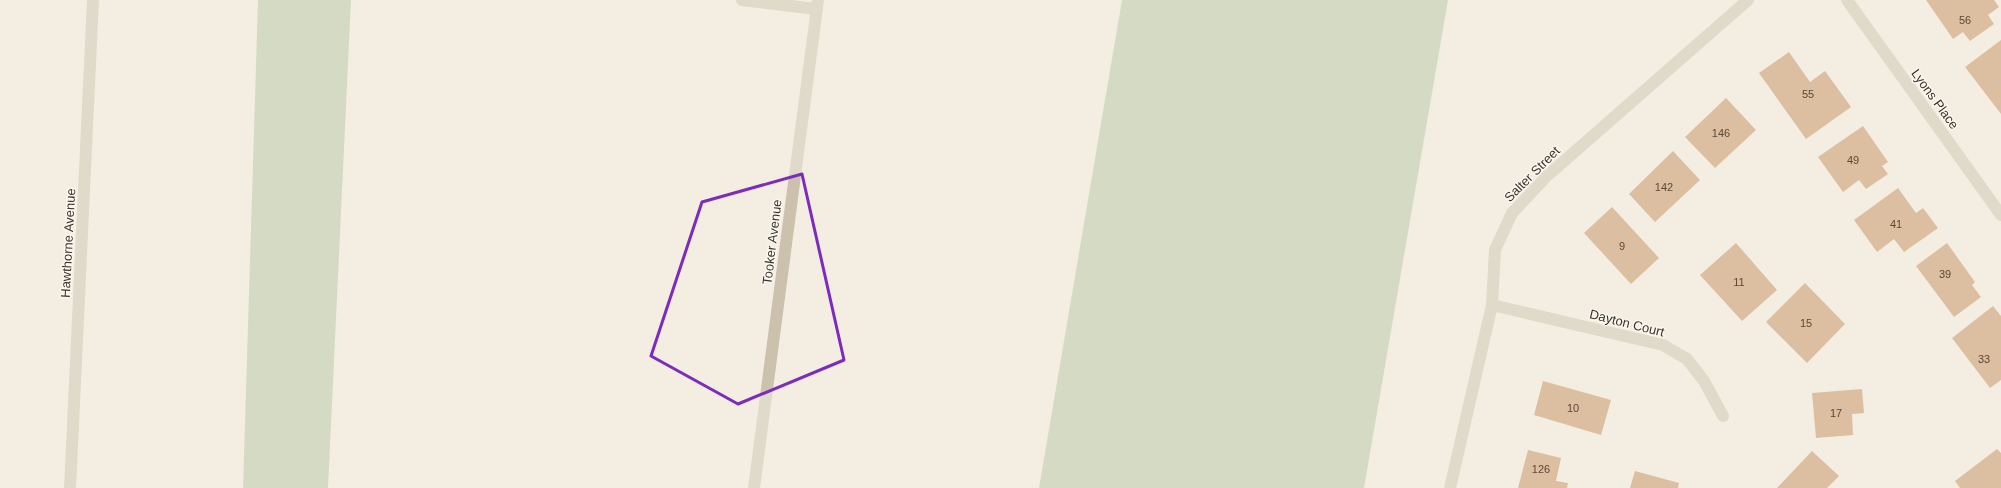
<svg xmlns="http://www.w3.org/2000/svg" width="2001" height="488" viewBox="0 0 2001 488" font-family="Helvetica,sans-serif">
<rect width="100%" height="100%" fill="#f3eee1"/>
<path fill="#b0c2a1" d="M258 0H351L328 488H243Z
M1122 0H1448L1364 488H1039Z"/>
<path fill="#c18551" d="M1926 0H1994L1999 7 1988 15 1994 24 1970 41 1963 32 1953 39Z
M2001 40V114L1965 67Z
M1789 52 1810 82 1825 71 1851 107 1806 139 1759 73Z
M1726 98 1756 130 1715 168 1685 137Z
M1863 126 1888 162 1882 166 1888 174 1866 189 1859 180 1843 192 1818 157Z
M1673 151 1700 180 1655 222 1629 194Z
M1898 188 1916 213 1923 208 1938 228 1904 252 1894 239 1877 252 1854 220Z
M1612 207 1659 258 1631 284 1584 233Z
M1736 243 1777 290 1742 321 1700 275Z
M1947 243 1975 282 1972 285 1981 297 1954 317 1916 266Z
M1805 283 1845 324 1807 363 1766 322Z
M1993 306 2001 316V380L1990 388 1952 338Z
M1543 381 1611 400 1601 435 1534 415Z
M1862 389 1864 413 1852 414 1853 435 1816 438 1812 393Z
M1997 449 2001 453V488H1960L1955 481Z
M1528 450 1561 458 1556 481 1568 483 1567 488H1518Z
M1812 451 1839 476 1827 488H1777Z
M1635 471 1679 483 1678 488H1630Z"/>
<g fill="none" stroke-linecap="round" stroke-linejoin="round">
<path stroke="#cbc1ad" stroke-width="12" d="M742 0 816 9
M1847 0 2001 215
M1492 305 1663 345 1687 359 1704 381 1723 416
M70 488 93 0
M754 488 818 0
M1450 488 1492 305 1495 250 1512 213 1547 176 1748 0"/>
</g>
<path d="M0 0H2001V488H0ZM802 174 844 360 738 404 651 356 702 202Z" fill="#f3eee1" fill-opacity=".55" fill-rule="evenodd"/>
<path fill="none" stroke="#7b2cbf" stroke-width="3" stroke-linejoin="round" d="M802 174 844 360 738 404 651 356 702 202Z"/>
<g text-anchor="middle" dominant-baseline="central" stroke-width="3" stroke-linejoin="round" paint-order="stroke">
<g font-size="11" fill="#5c4834">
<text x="1965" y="20">56</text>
<text x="1808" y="94">55</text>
<text x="1721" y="133">146</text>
<text x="1853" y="160">49</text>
<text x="1664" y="187">142</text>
<text x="1896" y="224">41</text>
<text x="1622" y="246">9</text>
<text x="1945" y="274">39</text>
<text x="1739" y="282">11</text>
<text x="1806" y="323">15</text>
<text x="1984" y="359">33</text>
<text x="1573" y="408">10</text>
<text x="1836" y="413">17</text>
<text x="1541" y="469">126</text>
</g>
<g font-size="13" fill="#3a332b" stroke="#faf7ee">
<text transform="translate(1935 99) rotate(54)">Lyons Place</text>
<text transform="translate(1532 174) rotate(-45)">Salter Street</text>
<text transform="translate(772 242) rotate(-83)">Tooker Avenue</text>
<text transform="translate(68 243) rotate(-87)">Hawthorne Avenue</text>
<text transform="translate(1627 323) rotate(14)">Dayton Court</text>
</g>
</g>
</svg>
